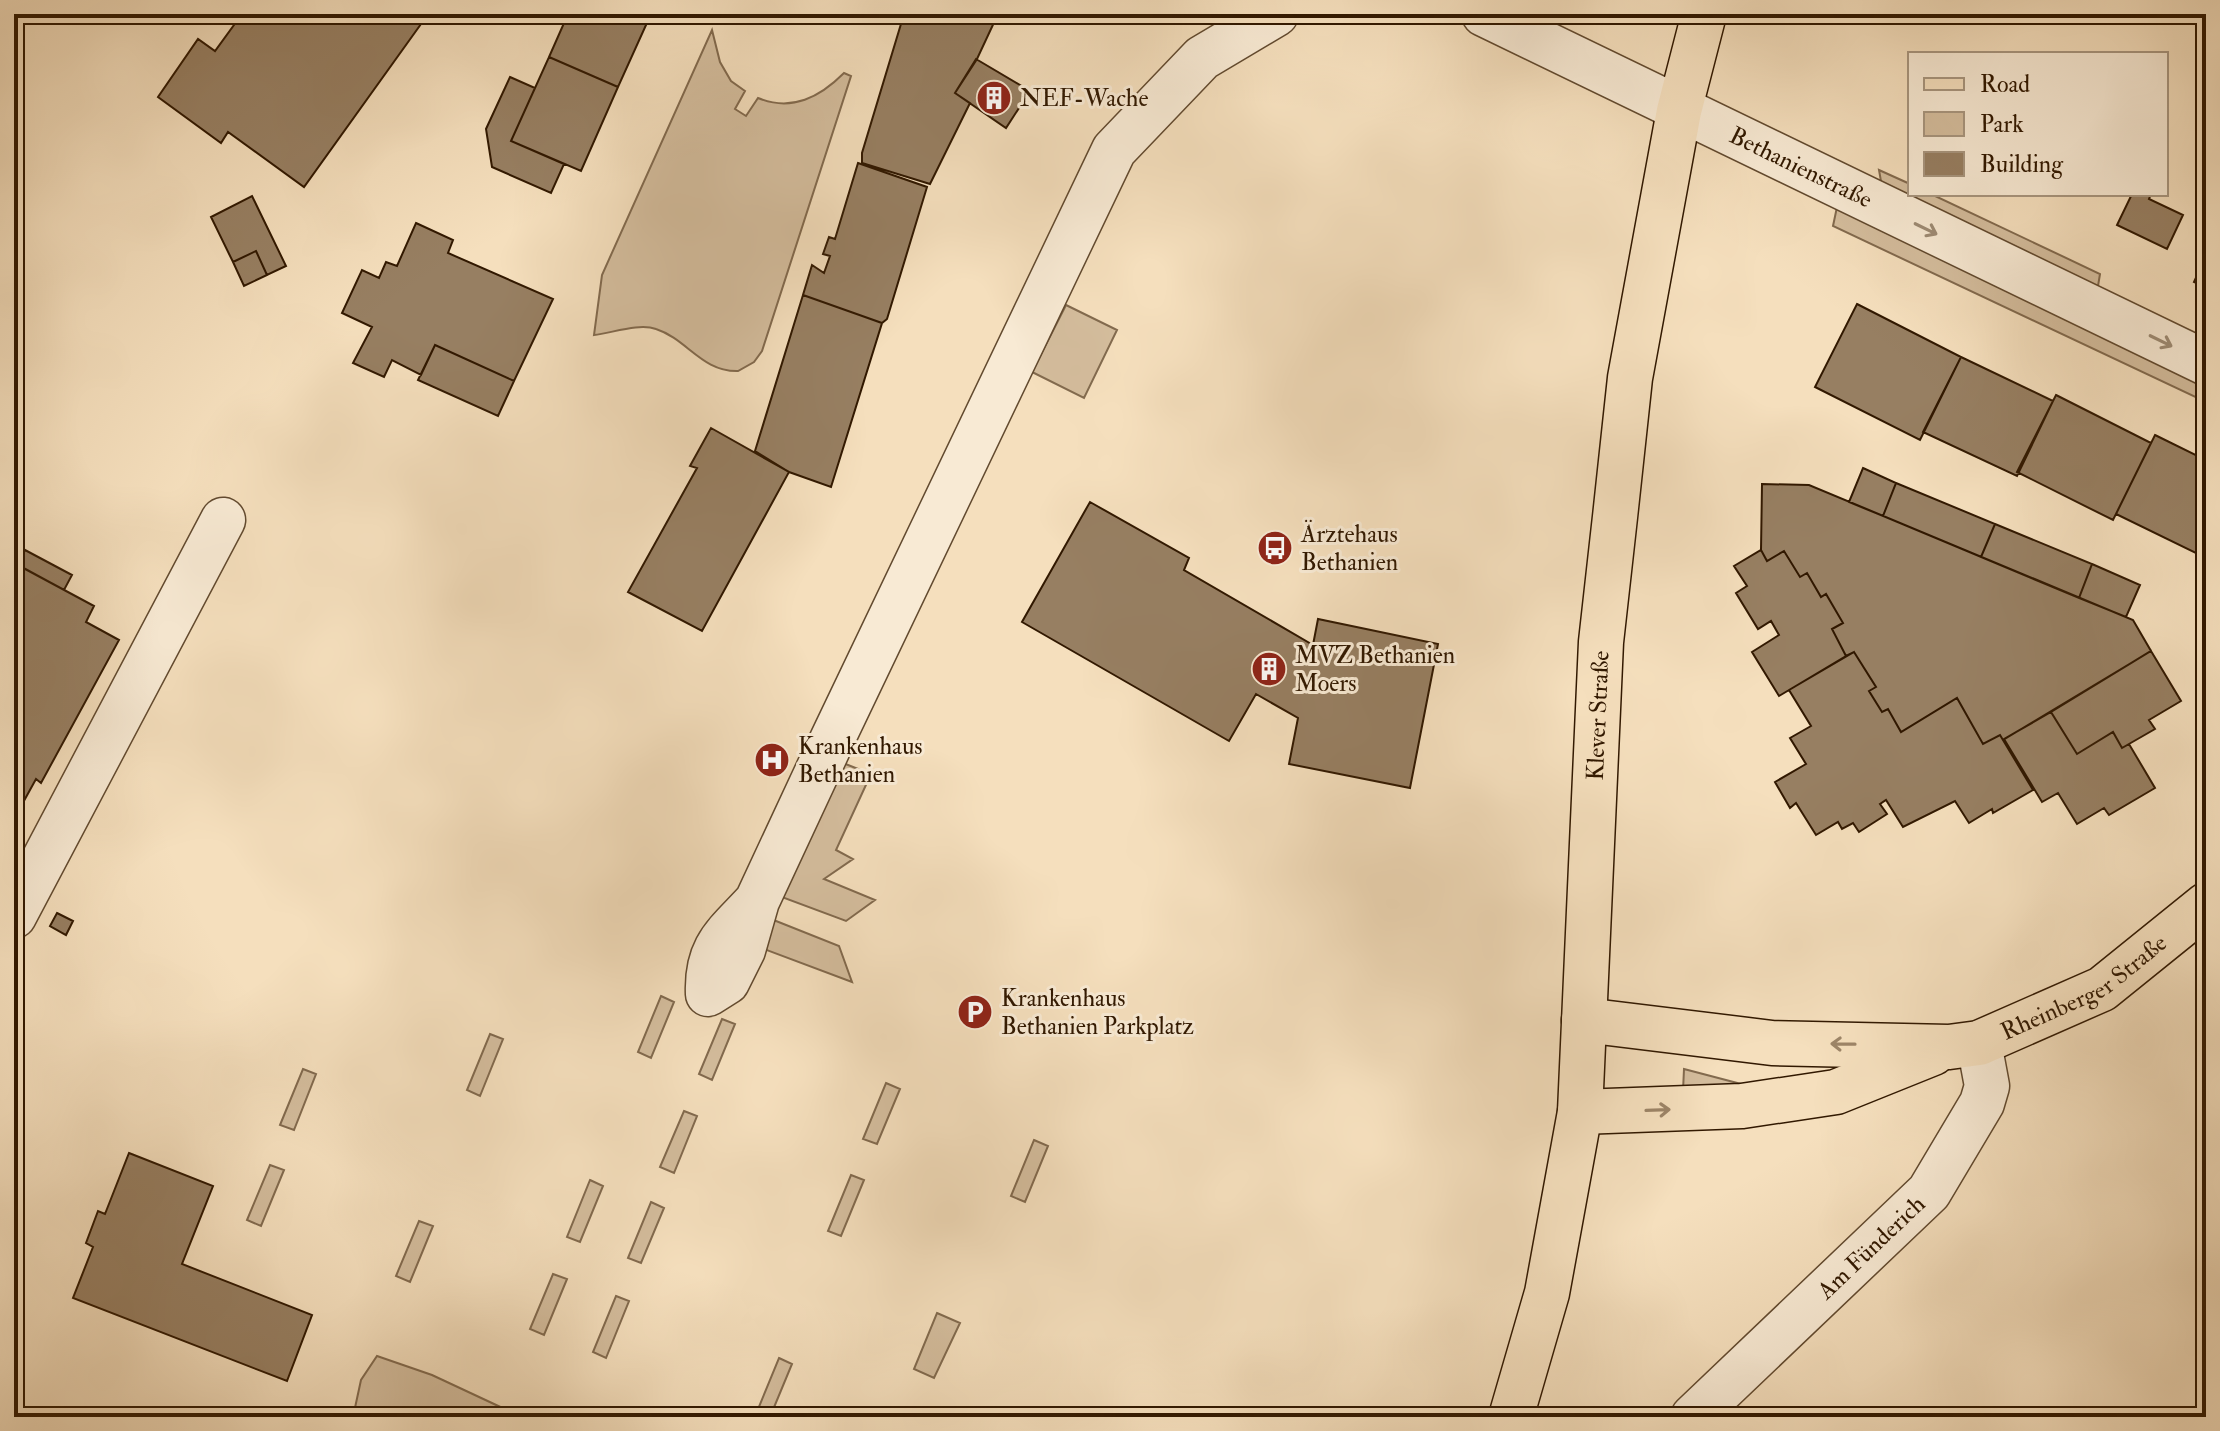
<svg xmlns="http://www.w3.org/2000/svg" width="2220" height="1431" viewBox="0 0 2220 1431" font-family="'IM FELL Double Pica',serif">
<rect width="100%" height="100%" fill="#f5dfbd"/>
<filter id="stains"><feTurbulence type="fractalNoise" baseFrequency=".0025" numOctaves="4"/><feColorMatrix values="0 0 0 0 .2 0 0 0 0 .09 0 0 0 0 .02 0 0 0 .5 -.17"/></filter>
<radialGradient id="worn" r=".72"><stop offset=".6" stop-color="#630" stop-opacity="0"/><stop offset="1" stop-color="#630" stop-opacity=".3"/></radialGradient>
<path fill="#d4bd9d" stroke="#826a4e" stroke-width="2" d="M712 30 720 62 731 81 745 91 735 109 746 116 758 98C792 112 820 97 844 73L851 76 762 351 754 362 738 371C702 372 687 339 656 329 639 323 612 333 594 335L602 275Z
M1879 170 1910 184V194H1931L2100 274 2097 292 1882 187Z
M1837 207 2206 387V402L1833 226Z
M1066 305 1117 330 1084 398 1032 372Z
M843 763 871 774 836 850 853 859 824 879 875 900 846 921 779 896Z
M766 917 839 946 852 982 756 946Z
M661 996 674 1002 651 1058 638 1052Z
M722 1019 735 1024 712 1080 699 1074Z
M490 1034 503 1039 480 1096 467 1090Z
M303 1069 316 1074 294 1130 280 1125Z
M1684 1069 1745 1085 1683 1091Z
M886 1083 900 1089 877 1144 863 1139Z
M684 1111 697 1116 674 1173 660 1167Z
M1034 1140 1048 1146 1025 1202 1011 1196Z
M270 1165 284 1170 261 1226 247 1220Z
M851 1175 864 1180 841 1236 828 1231Z
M590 1180 603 1186 580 1242 567 1237Z
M651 1202 664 1208 641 1263 628 1258Z
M419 1221 433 1226 410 1282 396 1276Z
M553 1274 567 1279 544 1335 530 1329Z
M616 1296 629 1301 606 1358 593 1352Z
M937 1313 960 1323 934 1378 914 1369Z
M377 1356 432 1375 509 1411 507 1417H353L361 1380Z
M779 1358 792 1364 770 1417 756 1414Z"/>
<path fill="#977f62" stroke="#311800" stroke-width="2" d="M242 14H422L426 17 304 187 228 132 221 143 158 97 198 39 215 51Z
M568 14H651L618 87 549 57Z
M904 14H998L977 59 955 93 970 103 930 184 862 163V153Z
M549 57 618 87 581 171 511 141Z
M976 59 1030 91 1006 128 955 93Z
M510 77 535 88 511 141 564 164 551 193 492 167 486 129Z
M858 163 927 187 887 319 882 323 803 295 812 265 824 273 830 256 823 254 829 237 835 239Z
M2132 194H2151L2149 199 2183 215 2167 249 2117 225Z
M252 196 286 266 267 275 256 251 233 262 211 217Z
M416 223 453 240 448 253 553 299 514 381 435 345 421 375 392 360 384 377 353 363 372 327 342 313 362 270 379 278 386 262 397 266Z
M256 251 267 275 244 286 233 262Z
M2206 256V287L2194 282Z
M803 295 882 323 831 487 789 472 755 451Z
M1857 304 1961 357 1920 440 1815 387Z
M435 345 514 381 498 416 418 380Z
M1961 357 2053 401 2017 476 1923 432Z
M2056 395 2151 443 2113 520 2017 472Z
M711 428 789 472 702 631 628 592 697 468 690 466Z
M2155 435 2206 460V558L2116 514Z
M1863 468 1896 483 1883 516 1849 502Z
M1896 483 1995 524 1981 557 1883 516Z
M1762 484 1809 485 2133 620 2151 651 2003 740 2000 735 1983 744 1957 698 1901 732 1888 709 1882 712 1869 691 1876 687 1854 652 1846 656 1832 629 1843 623 1826 594 1821 597 1807 573 1800 577 1784 551 1767 561 1761 550Z
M1090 502 1189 558 1184 570 1313 645 1318 619 1438 644 1410 788 1289 764 1298 718 1256 694 1229 741 1022 622Z
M1995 524 2092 564 2079 598 1981 557Z
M25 550 72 575 64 590 18 565Z
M1761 550 1767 561 1784 551 1800 577 1807 573 1821 597 1826 594 1843 623 1832 629 1846 656 1779 696 1752 652 1779 635 1771 621 1758 629 1736 593 1747 586 1734 566Z
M14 563 94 606 86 622 119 640 41 783 36 779 14 819 23 825 14 841Z
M2092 564 2140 585 2126 617 2079 598Z
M2151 651 2181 701 2149 720 2155 729 2122 748 2113 732 2077 754 2051 712Z
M1854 652 1876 687 1869 691 1882 712 1888 709 1901 732 1957 698 1983 744 2000 735 2033 790 1993 813 1992 809 1969 823 1955 801 1903 827 1886 800 1880 804 1887 814 1859 832 1853 823 1842 829 1838 822 1816 835 1796 803 1790 808 1775 782 1806 764 1790 738 1811 726 1789 690Z
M2051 712 2077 754 2113 732 2122 748 2129 744 2155 788 2109 815 2104 808 2077 824 2058 793 2042 802 2004 739Z
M57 913 73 921 66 935 50 926Z
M129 1153 213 1186 182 1264 312 1315 287 1381 73 1298 93 1247 86 1243 98 1211 105 1214Z"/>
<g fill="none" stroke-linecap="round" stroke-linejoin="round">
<defs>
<g id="minor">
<path id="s1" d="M1484 14 2206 363"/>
<path d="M757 901C727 934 706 946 708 994L727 982 743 950 757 901 832 740 1114 150 1202 58 1276 14"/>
<path d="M14 916 223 520"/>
<path id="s2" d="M1693 1417 1929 1192 1982 1103 1987 1086 1979 1043"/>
</g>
<g id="major">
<path id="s3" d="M1584 1020 1772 1043 1949 1047 1979 1043 2102 989 2206 905"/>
<path d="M1580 1112 1742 1106 1836 1092 1933 1053"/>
<path id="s4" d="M1511 1417 1547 1293 1580 1112 1601 642 1615 517 1630 378 1679 111 1704 14"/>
</g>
</defs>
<use href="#minor" stroke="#624a2f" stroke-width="47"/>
<use href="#major" stroke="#311800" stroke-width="47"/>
<use href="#minor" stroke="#f8ead4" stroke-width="44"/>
<use href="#major" stroke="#f5dfbd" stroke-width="44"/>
</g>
<defs><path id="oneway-shaft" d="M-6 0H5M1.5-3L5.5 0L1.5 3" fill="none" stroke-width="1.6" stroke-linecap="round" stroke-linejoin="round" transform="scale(2)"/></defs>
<g stroke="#9e8c75">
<use href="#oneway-shaft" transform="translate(1926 229) rotate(26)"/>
<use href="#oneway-shaft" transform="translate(2161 341) rotate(26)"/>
</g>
<g stroke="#9d8568">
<use href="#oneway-shaft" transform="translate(1843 1044) rotate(-179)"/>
<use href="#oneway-shaft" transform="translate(1658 1110) rotate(-2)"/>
</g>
<defs>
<symbol id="building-disc" viewBox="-11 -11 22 22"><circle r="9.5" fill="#8f2418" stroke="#f8ead4"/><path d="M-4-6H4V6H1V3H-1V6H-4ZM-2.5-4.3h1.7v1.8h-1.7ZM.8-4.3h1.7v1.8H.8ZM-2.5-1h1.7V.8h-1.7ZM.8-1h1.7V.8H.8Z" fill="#fff"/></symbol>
<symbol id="bus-disc" viewBox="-11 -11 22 22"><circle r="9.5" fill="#8f2418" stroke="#f8ead4"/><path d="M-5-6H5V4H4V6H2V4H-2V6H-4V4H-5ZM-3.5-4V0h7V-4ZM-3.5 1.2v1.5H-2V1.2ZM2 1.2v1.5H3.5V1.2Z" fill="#fff"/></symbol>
<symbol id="hospital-disc" viewBox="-11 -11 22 22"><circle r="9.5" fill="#8f2418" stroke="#f8ead4"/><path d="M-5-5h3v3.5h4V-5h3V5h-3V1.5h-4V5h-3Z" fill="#fff"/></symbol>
<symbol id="parking-disc" viewBox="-11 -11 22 22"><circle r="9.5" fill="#8f2418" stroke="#f8ead4"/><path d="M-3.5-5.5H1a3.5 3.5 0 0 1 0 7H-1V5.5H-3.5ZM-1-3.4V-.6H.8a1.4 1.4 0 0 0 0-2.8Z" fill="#fff"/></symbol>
</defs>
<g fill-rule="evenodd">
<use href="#building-disc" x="974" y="78" width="40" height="40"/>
<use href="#bus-disc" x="1255" y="528" width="40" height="40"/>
<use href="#building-disc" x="1249" y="649" width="40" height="40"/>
<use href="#hospital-disc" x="752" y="740" width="40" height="40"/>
<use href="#parking-disc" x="955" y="992" width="40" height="40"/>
</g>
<g text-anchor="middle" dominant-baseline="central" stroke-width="6" stroke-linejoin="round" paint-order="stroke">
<g font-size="24" fill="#311800" stroke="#f8ead4" text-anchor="start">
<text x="1020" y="98">NEF-Wache</text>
<text x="1301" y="534">Ärztehaus<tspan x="1301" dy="28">Bethanien</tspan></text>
<text x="1295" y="655">MVZ Bethanien<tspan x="1295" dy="28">Moers</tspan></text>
<text x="798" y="746">Krankenhaus<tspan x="798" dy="28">Bethanien</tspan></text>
<text x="1001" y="998">Krankenhaus<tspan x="1001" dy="28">Bethanien Parkplatz</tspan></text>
</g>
<g font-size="24" fill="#311800" stroke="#f8ead4">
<text stroke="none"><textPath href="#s1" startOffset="352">Bethanienstraße</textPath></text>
<text stroke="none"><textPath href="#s4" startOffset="710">Klever Straße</textPath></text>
<text stroke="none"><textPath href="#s3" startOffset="516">Rheinberger Straße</textPath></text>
<text stroke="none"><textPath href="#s2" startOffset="246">Am Fünderich</textPath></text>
</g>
</g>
<rect width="2220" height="1431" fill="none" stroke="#f5dfbd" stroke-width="48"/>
<rect x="16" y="16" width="2188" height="1399" fill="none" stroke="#311800" stroke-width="4"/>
<rect x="24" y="24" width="2172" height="1383" fill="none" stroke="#311800" stroke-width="2"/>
<rect x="1908" y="52" width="260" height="144" fill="#f8ead4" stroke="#a8967f" stroke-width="2"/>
<rect x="1924" y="78" width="40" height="12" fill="#f5dfbd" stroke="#a8967f" stroke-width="2"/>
<text x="1980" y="92" font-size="24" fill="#311800">Road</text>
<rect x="1924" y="112" width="40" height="24" fill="#d4bd9d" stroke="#a8967f" stroke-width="2"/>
<text x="1980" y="132" font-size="24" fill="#311800">Park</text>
<rect x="1924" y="152" width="40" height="24" fill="#977f62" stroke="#a8967f" stroke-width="2"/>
<text x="1980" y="172" font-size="24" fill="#311800">Building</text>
<rect width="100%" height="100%" filter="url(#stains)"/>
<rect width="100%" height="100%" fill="url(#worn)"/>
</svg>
